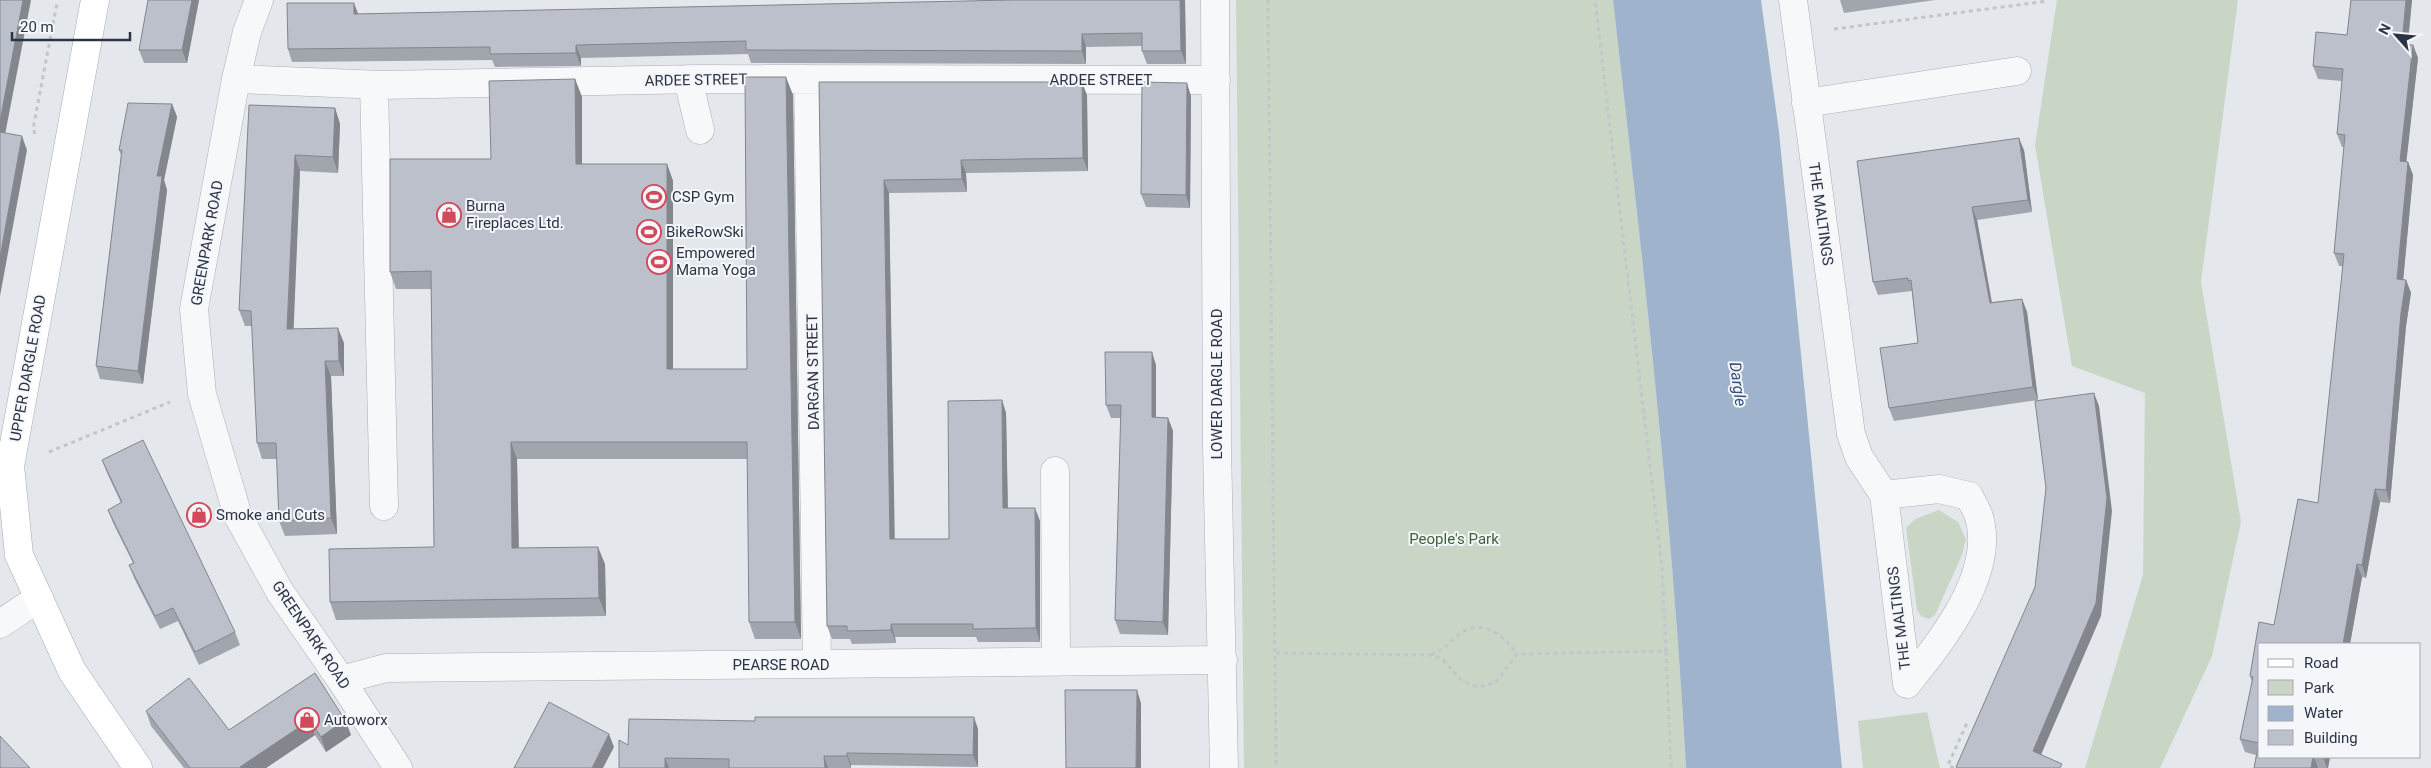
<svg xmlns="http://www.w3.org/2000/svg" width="2431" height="768" viewBox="0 0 2431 768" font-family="Roboto,sans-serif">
<rect width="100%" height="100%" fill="#e4e7ec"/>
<path fill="#c9d6c5" d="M1236 0H1613C1642 255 1672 511 1686 768H1244Z
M2057 0H2238L2201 282 2241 522 2212 656 2160 768H2085L2143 575 2145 393 2072 366 2035 145Z
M1939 510 1958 522 1966 539 1962 555 1935 615 1929 619 1921 616 1917 610 1906 528 1915 519Z
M1927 712 1940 768H1863L1858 721Z"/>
<path fill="#9fb4cc" d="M1613 0H1761L1779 132 1842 768H1686C1672 511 1642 255 1613 0Z"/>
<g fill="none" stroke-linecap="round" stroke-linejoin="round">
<defs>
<path id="minor" d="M259 0 247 32 236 79 194 309 202 394 238 516 280 592 341 680 398 768
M1215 0 1217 447 1224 768
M1793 0 1851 434 1859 457 1884 495 1907 684
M236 79 382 85 700 79 1216 80
M688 79 700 130
M808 79 817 664
M374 85 384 506
M1806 103 2017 71
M1055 471 1056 662
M1884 495 1939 489 1969 496C1972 503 1977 510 1979 517 1996 574 1940 643 1907 684
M0 624 39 598
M341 680 386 668 1223 660"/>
<path id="major" d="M95 0 10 466 19 555 72 671 138 768"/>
</defs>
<use href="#minor" stroke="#a9aeb7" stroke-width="29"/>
<use href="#major" stroke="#a3abb8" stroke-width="29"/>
<path stroke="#c2c5cb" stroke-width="3" stroke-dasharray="4 4" stroke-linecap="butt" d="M1268 0 1276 768
M1834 29 2048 1
M35 134 33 129 57 3
M49 452 170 402
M1666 651 1671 768
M1276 653 1431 655 1443 660 1462 681 1478 687 1495 683 1517 654 1666 651 1662 567 1595 0
M1431 655C1442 650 1447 645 1456 637 1479 616 1502 633 1517 654
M1954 768 1948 765 1967 723"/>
<use href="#minor" stroke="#f7f8fa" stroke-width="28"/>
<use href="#major" stroke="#fff" stroke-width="28"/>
</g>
<path fill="#a1a5ae" d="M148 0H199L187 63H144L139 50Z
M1012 0H1185L1186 64H1147L1142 51V46L1086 47V64L751 63 748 54 581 58V66L495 67 492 60 292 62 288 49 358 14Z
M1840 0H1935L1844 13Z
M2351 0H2412L2408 45H2413L2418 58 2406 162H2408L2413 175 2403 280H2406L2411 293 2406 326 2390 503 2380 502 2366 578 2362 577 2350 644H2260V757H2330L2328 768H2254L2256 755 2245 752 2240 739 2252 682 2250 676 2259 622 2274 625 2298 499 2318 503 2343 266H2339L2334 253 2344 147H2342L2337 134 2342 81 2318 79 2313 66 2316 32 2347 35Z
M575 79 582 97V164H667L673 181V369H747L793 95 801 639H755L749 622 748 459H517L519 548 605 564 606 616 336 620 330 602 434 547 431 289H396L390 272 491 159Z
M819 82 1087 95 1088 171 966 173 967 192 889 193 894 539H949L1002 400 1006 413 1008 508 1040 521V642H978L976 637H895L896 643 852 644 850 639H832L827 626Z
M1191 96 1190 208 1146 207 1141 194Z
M172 104 177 117 164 180 167 190 143 384 100 379 96 366 121 155 119 150Z
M249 105 335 108 340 124 338 173 300 171 293 329 344 343V376H331L337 534 285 536 279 521 277 459H262L257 443 252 326H245L239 310Z
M2024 150 2032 212 1977 220 1992 302 2022 299 2027 312 2038 400 1894 421 1889 408 1918 343 1912 291 1878 295 1873 282Z
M1156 365V417L1168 418 1173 431 1168 635 1120 634 1115 620 1121 418H1111L1106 405Z
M102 460 235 632 240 645 199 665 178 621 160 629 134 578 129 565 133 563 113 523 108 510 121 503 107 473Z
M315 673 345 720 351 735 326 752 315 735 266 768H184L151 726 146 711 229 730Z
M978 729V767L851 765V768H619L628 745Z"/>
<path fill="#83868d" d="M23 0H31L3 145 0 138V121Z
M192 0H199L187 63 182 50Z
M1180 0H1185L1186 64 1181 51Z
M2406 0H2412L2406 57 2402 44Z
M354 3 359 16 354 14Z
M1082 34 1086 47V64L1082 51Z
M576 45 581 58V66L576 53Z
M2413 45 2418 58 2405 174 2400 161Z
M786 77 793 95 801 639 795 622Z
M575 79 582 97V182L576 164Z
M1082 82 1087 95 1088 171 1083 158Z
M1187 83 1191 96 1190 208 1186 195Z
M172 104 177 117 164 180 167 190 143 384 138 371 157 176Z
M335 108 340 124 338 173 333 157Z
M22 136 27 150 0 296V257Z
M2019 138 2024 150 2032 212 2028 200Z
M295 155 300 171 293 345 287 329Z
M961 160 966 173 967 192 962 179Z
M2408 162 2413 175 2402 293 2397 279Z
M667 164 673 181V386L667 369Z
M884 180 889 193 895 552 890 539Z
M1972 207 1977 220 1994 316 1990 303Z
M2406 280 2411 293 2406 326 2390 503 2386 490 2401 313Z
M2022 299 2027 312 2038 400 2033 387Z
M338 328 344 343V376L339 361Z
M1152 352 1156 365V430L1152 417Z
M325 361 331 376 337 534 331 518Z
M2094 393 2099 406 2112 511 2101 616 2037 764 2033 751Z
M1002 400 1006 413 1008 521 1003 508Z
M1168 418 1173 431 1168 635 1163 622Z
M511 442 517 459 519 566 512 548Z
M2375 489 2380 502 2366 578 2362 565Z
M1035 508 1040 521V642L1036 628Z
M598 547 605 564 606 616 599 598Z
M2357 564 2362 577 2350 644H2343Z
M891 624 895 637 896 643 891 630Z
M1137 690 1141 703V768H1136Z
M974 717 978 729V767L973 755Z
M310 720 315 735 266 768H240V767Z
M345 720 351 735 326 752 321 737Z
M609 734 614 747 603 768H592Z
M847 753 851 765V768L847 756Z
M824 756 828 768H825Z
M2313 757H2314L2318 768H2311Z
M2323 757H2330L2328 768H2327Z
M665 758 669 768H665Z"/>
<path fill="#bbc0ca" stroke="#83868d" d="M0 0H23L0 121Z
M148 0H192L182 50H139Z
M1012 0H1180L1181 51H1142V33L1082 34V51L746 50V41L576 45V53L490 54V47L288 49 287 3H354V14Z
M2351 0H2406L2402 44 2413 45 2400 161 2408 162 2397 279 2406 280 2401 313 2386 490 2375 489 2362 565 2357 564 2343 644H2260V757H2313L2311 768H2254L2259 743 2240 739 2253 677 2250 676 2259 622 2274 625 2298 499 2318 503 2344 254 2334 253 2345 135 2337 134 2343 69 2313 66 2316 32 2347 35Z
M745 77H786L795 622H749L747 442H511L512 548 598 547 599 598 330 602 329 549 434 547 431 271 390 272V159H491L489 81 575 79 576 164H667V369H747Z
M819 82H1082L1083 158 961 160 962 179 884 180 890 539H949L948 401 1002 400 1003 508H1035L1036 628 973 629V624H891V630L847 631V626H827Z
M1142 82 1187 83 1186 195 1141 194Z
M128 103 172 104 157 176H162L138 371 96 366 122 150H119Z
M249 105 335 108 333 157 295 155 287 329 338 328 339 361H325L331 518 279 521 276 443H257L251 311 239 310Z
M0 132 22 136 0 257Z
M2019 138 2028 200 1972 207 1990 303 2022 299 2033 387 1889 408 1880 348 1918 343 1911 280 1908 281V278L1873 282 1857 161Z
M1105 352H1152V417L1168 418 1163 622 1115 620 1121 405H1106Z
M2094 393 2107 498 2096 603 2033 751 2062 764 2060 768H1958L1956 767 2035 587 2046 488 2035 401Z
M143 440 235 632 195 652 173 608 155 616 129 565 134 563 108 510 122 502 102 460Z
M315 673 345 720 321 737 310 720 240 767 241 768H190L146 711 189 678 229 730Z
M1065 690H1137L1136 768H1066Z
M549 702 609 734 592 768H514Z
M755 717H974L973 755 847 753V756H824L825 768H729V759L665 758V768H619V740L628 745 629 719 755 721Z
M0 736 30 768H1L0 766Z"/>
<defs>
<symbol id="stadium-ring" viewBox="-11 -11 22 22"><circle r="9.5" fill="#f4f6f9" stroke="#d1495b" stroke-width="1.5"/><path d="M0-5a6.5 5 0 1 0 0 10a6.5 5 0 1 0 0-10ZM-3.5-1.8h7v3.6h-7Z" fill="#d1495b"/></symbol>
<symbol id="shop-ring" viewBox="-11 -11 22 22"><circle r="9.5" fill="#f4f6f9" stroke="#d1495b" stroke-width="1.5"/><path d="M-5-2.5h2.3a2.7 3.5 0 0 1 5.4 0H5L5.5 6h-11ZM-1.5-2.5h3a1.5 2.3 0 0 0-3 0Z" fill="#d1495b"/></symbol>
</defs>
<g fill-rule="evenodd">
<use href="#stadium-ring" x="640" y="183" width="28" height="28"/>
<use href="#shop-ring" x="435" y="201" width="28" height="28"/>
<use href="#stadium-ring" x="635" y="218" width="28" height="28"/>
<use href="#stadium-ring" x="645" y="248" width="28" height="28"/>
<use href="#shop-ring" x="185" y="501" width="28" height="28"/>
<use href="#shop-ring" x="293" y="706" width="28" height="28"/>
</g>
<g text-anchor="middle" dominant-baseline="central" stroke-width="4" stroke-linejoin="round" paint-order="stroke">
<g font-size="15" fill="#2b3445" stroke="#f4f6f9">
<text transform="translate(696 80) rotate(-1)">ARDEE STREET</text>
<text x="1101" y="80">ARDEE STREET</text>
<text transform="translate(1821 214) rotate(82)">THE MALTINGS</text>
<text transform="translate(207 243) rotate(-80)">GREENPARK ROAD</text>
<text transform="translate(28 368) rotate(-80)">UPPER DARGLE ROAD</text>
<text transform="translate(813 372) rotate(-91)">DARGAN STREET</text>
<text transform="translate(1217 384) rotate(-90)">LOWER DARGLE ROAD</text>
<text transform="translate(1899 618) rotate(-97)">THE MALTINGS</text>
<text transform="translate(311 635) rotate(56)">GREENPARK ROAD</text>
<text x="781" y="665">PEARSE ROAD</text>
</g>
<g font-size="15" fill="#2b3445" stroke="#f4f6f9" text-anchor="start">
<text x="672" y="197">CSP Gym</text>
<text x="466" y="206">Burna<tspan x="466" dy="17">Fireplaces Ltd.</tspan></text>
<text x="666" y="232">BikeRowSki</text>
<text x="676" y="253">Empowered<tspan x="676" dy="17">Mama Yoga</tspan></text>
<text x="216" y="515">Smoke and Cuts</text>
<text x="324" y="720">Autoworx</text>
</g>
<g font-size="15" fill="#3f6138" stroke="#f4f6f9">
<text x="1454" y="539">People's Park</text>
</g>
<g font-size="16" font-style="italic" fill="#34527a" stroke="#f4f6f9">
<text transform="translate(1738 384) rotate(82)">Dargle</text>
</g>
</g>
<rect x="2258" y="643" width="162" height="115" fill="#f4f6f9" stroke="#a4a8b1"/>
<rect x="2268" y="659" width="25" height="8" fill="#ffffff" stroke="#a4a8b1"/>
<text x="2304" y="668" font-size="15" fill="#2b3445">Road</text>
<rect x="2268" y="680" width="25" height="15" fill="#c9d6c5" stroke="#a4a8b1"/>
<text x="2304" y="693" font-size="15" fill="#2b3445">Park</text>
<rect x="2268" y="706" width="25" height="15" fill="#9fb4cc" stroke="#a4a8b1"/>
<text x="2304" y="718" font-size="15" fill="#2b3445">Water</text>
<rect x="2268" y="730" width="25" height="15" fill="#bbc0ca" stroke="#a4a8b1"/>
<text x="2304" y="743" font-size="15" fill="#2b3445">Building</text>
<g transform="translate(2396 35) rotate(297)" stroke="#f4f6f9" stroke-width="4" paint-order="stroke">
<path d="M0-4L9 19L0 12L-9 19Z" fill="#2b3445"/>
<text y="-8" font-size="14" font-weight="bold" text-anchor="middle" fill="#2b3445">N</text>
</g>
<path d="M12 32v8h118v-8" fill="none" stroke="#2b3445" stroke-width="2.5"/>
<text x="20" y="32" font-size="15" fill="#2b3445" stroke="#f4f6f9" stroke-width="4" paint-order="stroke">20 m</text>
</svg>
